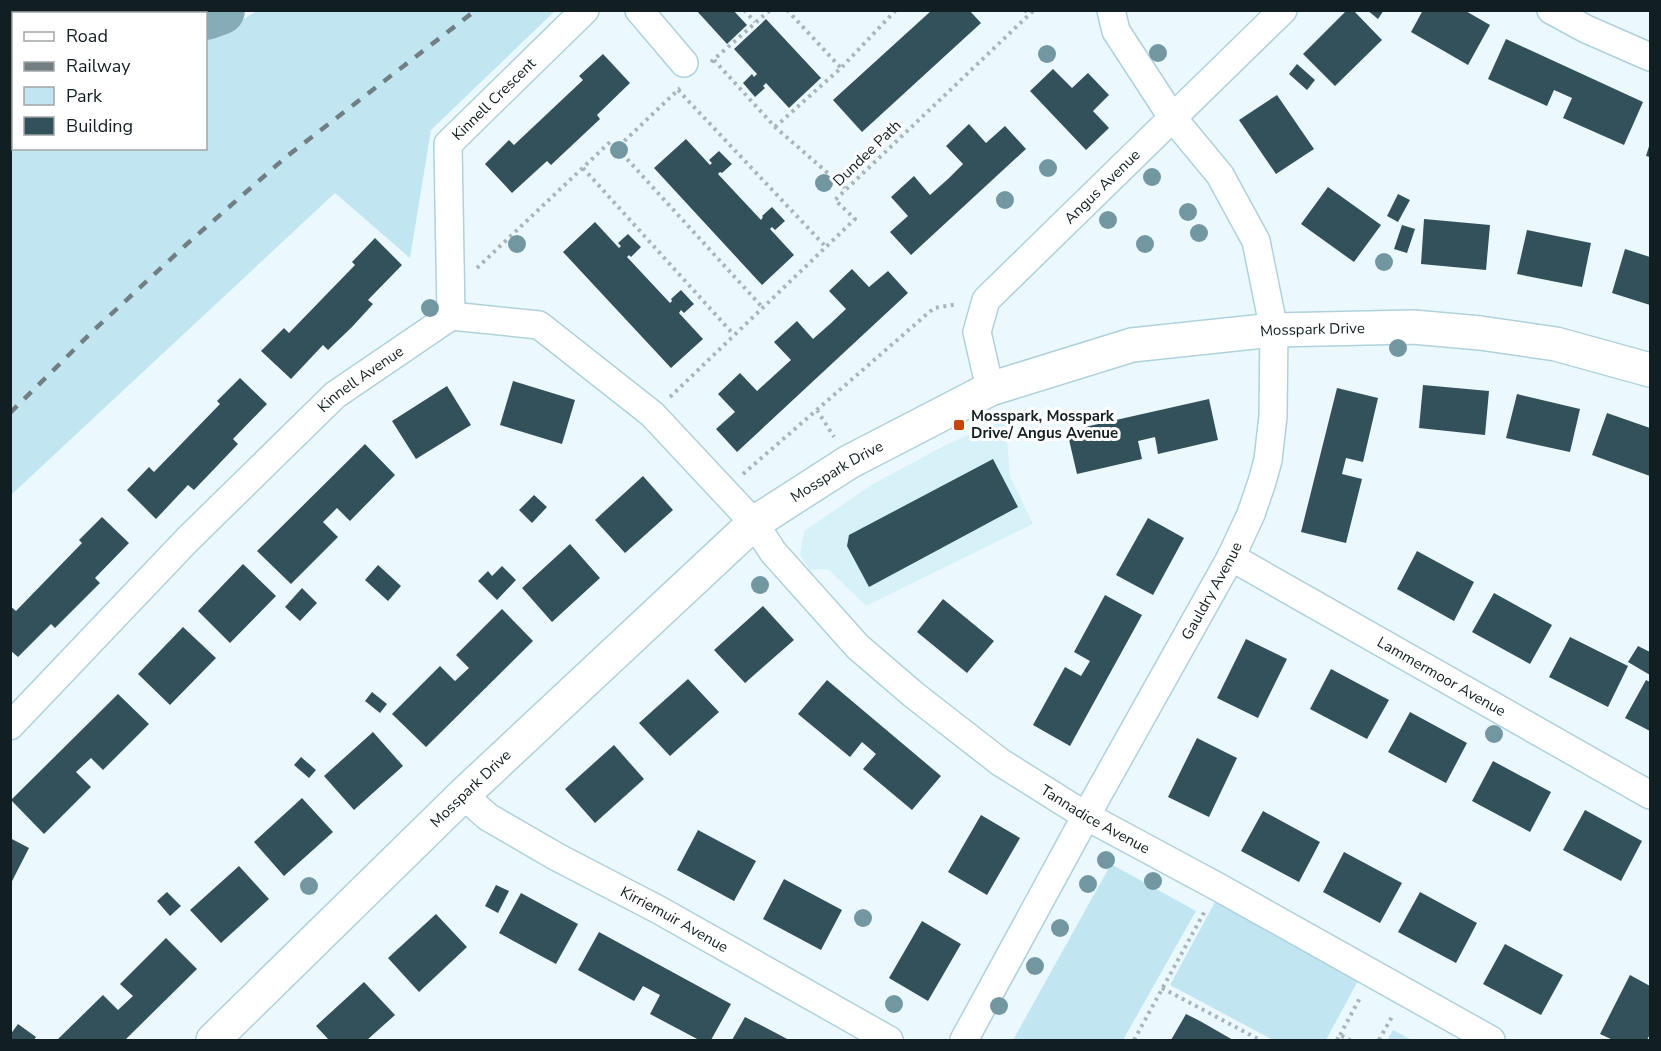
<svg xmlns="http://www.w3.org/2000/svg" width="1661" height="1051" viewBox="0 0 1661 1051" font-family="'Nunito Sans',sans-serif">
<rect width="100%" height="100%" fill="#ebf9fe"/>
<path fill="#d7f1f9" d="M1005 418 1010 476 1033 524 866 606 828 569 810 570 800 555 804 531 873 484 942 447Z"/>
<path fill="#c1e6f2" d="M11 10H64V11L58 13 14 14 13 35 11 37Z
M257 11H555L431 130 410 258 335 193 11 495V86H13L14 148H206V31L240 21Z
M1111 864 1196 911 1123 1040H1013Z
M1215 902 1359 979 1326 1040H1273L1170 985Z
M1393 1030 1412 1040H1387Z"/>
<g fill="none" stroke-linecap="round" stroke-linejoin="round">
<path stroke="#86acb7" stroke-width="50" d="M206 15 220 10
M10 74 14 72"/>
</g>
<path fill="#33515b" d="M696 10H733L747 25 727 44Z
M932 10H969L981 23 862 132 833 100Z
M1347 10H1353L1382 40 1335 86 1303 54Z
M1367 10H1384L1378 19Z
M1423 10H1464L1490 25 1468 65 1411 32Z
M766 19 821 78 789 108 766 83 763 86 765 88 755 97 743 83 752 74 754 77 757 74 734 49Z
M1506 39 1643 102 1624 145 1563 118 1572 98 1554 90 1547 106 1488 79Z
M603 54 630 83 597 115 600 119 551 165 547 161 512 193 485 164 509 140 514 145 583 80 579 76Z
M1297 64 1315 80 1307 90 1289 74Z
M1053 69 1072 88 1088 73 1109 95 1093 111 1109 128 1086 150 1030 91Z
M1277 95 1314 149 1276 174 1239 120Z
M969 124 986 143 1005 126 1026 149 911 255 890 232 908 216 891 197 914 176 930 195 948 179 963 164 946 146Z
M686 139 710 165 712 163 709 160 719 151 732 164 722 173 720 172 718 174 761 220 763 217 762 216 772 207 785 221 775 230 772 227 770 229 794 255 762 285 654 168Z
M1650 143V157L1646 156Z
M1328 187 1381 225 1354 262 1301 224Z
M1398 194 1410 200 1398 222 1387 216Z
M1424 219 1490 225 1486 270 1421 264Z
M595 222 619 248 621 246 618 243 628 234 641 247 631 257 629 255 627 257 670 303 672 301 671 299 681 290 694 304 684 313 681 310 679 313 703 339 671 368 563 252Z
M1402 225 1415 229 1407 253 1394 249Z
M1527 230 1591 243 1582 287 1517 274Z
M375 238 402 265 368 300 373 304 352 327 328 350 323 345 291 379 261 351 284 328 289 333 355 265 352 262Z
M1625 249 1650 257V305L1612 293Z
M852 269 869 287 888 271 908 293 737 452 716 429 735 412 718 394 740 373 757 391 791 360 774 342 797 321 813 339 830 324 846 309 829 291Z
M240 378 267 404 233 439 238 444 217 466 194 490 188 485 156 519 127 490 149 467 154 472 220 404 217 401Z
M513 381 575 400 562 444 500 425Z
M1423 385 1489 391 1485 435 1419 428Z
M447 386 471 425 416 459 392 421Z
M1337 388 1378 398 1363 462 1346 458 1342 474 1362 479 1346 543 1301 532Z
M1517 394 1580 409 1570 452 1506 438Z
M1209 399 1218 440 1158 454 1155 437 1138 441 1142 459 1077 474 1067 431Z
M1607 413 1650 428V476L1592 455Z
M365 444 395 475 350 521 337 508 323 522 338 537 291 584 257 551Z
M993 459 1018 507 869 587 847 546 849 535Z
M643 476 673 510 625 553 595 520Z
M534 495 547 507 532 523 519 510Z
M102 517 129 543 95 578 100 583 55 628 51 624 18 657 10 650V606L16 611 82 543 79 540Z
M1148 518 1184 538 1153 595 1116 575Z
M570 544 600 578 552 622 522 588Z
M1417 551 1474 582 1454 621 1397 589Z
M243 564 276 596 230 643 198 611Z
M378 565 401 586 388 601 365 580Z
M502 566 516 580 497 600 478 581 488 571 492 576Z
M302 588 317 603 300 621 285 607Z
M1494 593 1552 625 1530 664 1472 632Z
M1105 595 1142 615 1070 746 1033 725 1065 667 1081 676 1090 661 1074 652Z
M943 599 994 641 967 673 917 632Z
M763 606 794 640 745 683 714 650Z
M502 609 533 641 426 747 392 714 440 666 455 681 469 668 456 655Z
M183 627 216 658 170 705 138 674Z
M1570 637 1628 666 1608 707 1549 677Z
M1246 639 1287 659 1258 718 1217 698Z
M1638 646 1650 652V675L1628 662Z
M1331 669 1389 700 1367 739 1310 709Z
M688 679 719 712 670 756 639 723Z
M827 680 941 776 912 810 863 769 876 754 862 742 850 757 798 714Z
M1646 680 1650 682V731L1625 718Z
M372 692 387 704 380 713 365 701Z
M118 694 149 724 103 770 91 758 76 772 91 787 44 834 11 800Z
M1410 712 1467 743 1446 783 1388 752Z
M373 732 403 766 354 810 324 776Z
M1197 738 1237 758 1209 817 1168 797Z
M614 745 644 779 595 823 565 789Z
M301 757 316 770 309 778 294 765Z
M1493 761 1551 792 1530 832 1472 801Z
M302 798 333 832 284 876 254 842Z
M1585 810 1642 841 1621 881 1563 850Z
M1263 811 1320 842 1299 882 1241 851Z
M981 815 1020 838 987 895 948 872Z
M698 830 756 861 734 901 677 870Z
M10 838 29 848 10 885Z
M1344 852 1402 883 1380 923 1323 892Z
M239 866 269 899 221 943 190 910Z
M784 879 842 910 821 950 763 919Z
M496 885 509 891 498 913 485 906Z
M167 892 181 906 170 916 157 901Z
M1420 892 1477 923 1456 963 1398 932Z
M521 893 578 924 556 964 499 933Z
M436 914 467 947 419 992 388 958Z
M922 921 961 944 928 1001 889 978Z
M599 932 731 1004 711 1040H699L650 1014 660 995 643 986 634 1001 578 970Z
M166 938 197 969 125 1040H57L103 995 118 1010 133 996 120 984Z
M1505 944 1563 975 1541 1015 1483 984Z
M1630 975 1650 986V1034L1647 1040H1613L1600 1034Z
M364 982 395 1015 367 1040H329L316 1026Z
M1186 1014 1200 1021 1233 1040H1171Z
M745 1017 774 1032 789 1040H732Z
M18 1024 36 1037 34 1040H10V1035Z"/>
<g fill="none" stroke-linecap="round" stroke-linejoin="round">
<defs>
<g id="street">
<path d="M639 10 684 63"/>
<path d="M1551 10 1586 29 1650 57"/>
<path id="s1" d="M451 316 448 144 585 10"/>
<path id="s2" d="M990 389 977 332 986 300 1283 10"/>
<path id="s3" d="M1231 557 1650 795"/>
<path id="s4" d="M10 726 187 540 335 395 451 316 539 325 652 414 754 523 773 552 858 647 914 695 1000 762 1086 816 1218 887 1491 1040"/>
<path id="s5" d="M463 795 488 817 557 857 659 910 889 1040"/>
<path id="s6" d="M964 1040 1086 816 1231 557 1251 514 1262 482 1268 460 1273 416 1274 330 1256 241 1220 175 1172 117 1116 31 1111 10"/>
</g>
<g id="secondary">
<path id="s7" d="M213 1040 463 795 754 523 849 462 990 389 1132 345 1274 330 1413 327 1480 333 1556 344 1650 370"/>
</g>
</defs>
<use href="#street" stroke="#afd1dc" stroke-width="30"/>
<use href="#secondary" stroke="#afd1dc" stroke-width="36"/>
<path stroke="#a8b6bb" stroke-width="4" stroke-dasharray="3 4.5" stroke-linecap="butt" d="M744 10 755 22
M787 10 841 68
M1025 10 1029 15
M714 60 775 127 846 189
M711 62 770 10
M678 90 826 247
M775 127 841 68 896 10
M617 148 763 308
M583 168 734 335
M477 268 610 142 617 148 680 88
M670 397 855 219 835 200 1034 10
M817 410 834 437
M743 474 934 308 958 304
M1162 988 1260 1040
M1340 1035 1361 996
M1134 1040 1206 909
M1337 1040 1340 1035 1350 1040
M1379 1040 1393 1015"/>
<use href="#street" stroke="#fff" stroke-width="27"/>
<use href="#secondary" stroke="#fff" stroke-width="33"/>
<path stroke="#717f83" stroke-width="4.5" stroke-dasharray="10 10" stroke-linecap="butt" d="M10 413 94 330 188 243 286 157 476 10"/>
</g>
<g fill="#7397a1">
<circle cx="1158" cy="53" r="9"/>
<circle cx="1047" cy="54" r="9"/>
<circle cx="619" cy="150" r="9"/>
<circle cx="1048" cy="168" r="9"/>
<circle cx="1152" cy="177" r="9"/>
<circle cx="824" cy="183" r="9"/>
<circle cx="1005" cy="200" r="9"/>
<circle cx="1188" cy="212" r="9"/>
<circle cx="1108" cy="220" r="9"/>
<circle cx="1199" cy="233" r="9"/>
<circle cx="517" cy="244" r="9"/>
<circle cx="1145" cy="244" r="9"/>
<circle cx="1384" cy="262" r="9"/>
<circle cx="430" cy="308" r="9"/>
<circle cx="1398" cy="348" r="9"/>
<circle cx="760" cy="585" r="9"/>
<circle cx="1494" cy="734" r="9"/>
<circle cx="1106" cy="860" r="9"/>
<circle cx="1153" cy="881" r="9"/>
<circle cx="1088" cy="884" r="9"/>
<circle cx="309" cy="886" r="9"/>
<circle cx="863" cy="918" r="9"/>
<circle cx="1060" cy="928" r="9"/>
<circle cx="1035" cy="966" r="9"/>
<circle cx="894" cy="1004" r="9"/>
<circle cx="999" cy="1006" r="9"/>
</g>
<rect fill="#ca4407" stroke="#fff" stroke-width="2" x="953" y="419" width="12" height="12" rx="3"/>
<g text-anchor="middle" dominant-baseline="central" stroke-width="6" stroke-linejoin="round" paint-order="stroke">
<g font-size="15" fill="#111e22" stroke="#fff">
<text stroke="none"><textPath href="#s1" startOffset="236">Kinnell Crescent</textPath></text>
<text transform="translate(867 153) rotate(-44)">Dundee Path</text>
<text stroke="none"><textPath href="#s2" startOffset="254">Angus Avenue</textPath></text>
<text stroke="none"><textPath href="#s7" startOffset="1350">Mosspark Drive</textPath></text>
<text stroke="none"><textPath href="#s4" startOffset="494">Kinnell Avenue</textPath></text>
<text stroke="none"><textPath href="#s7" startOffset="846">Mosspark Drive</textPath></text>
<text stroke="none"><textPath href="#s6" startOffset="513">Gauldry Avenue</textPath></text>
<text stroke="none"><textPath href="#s3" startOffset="242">Lammermoor Avenue</textPath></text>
<text stroke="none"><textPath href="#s7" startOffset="360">Mosspark Drive</textPath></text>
<text stroke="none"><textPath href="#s4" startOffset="1442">Tannadice Avenue</textPath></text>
<text stroke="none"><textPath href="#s5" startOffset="246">Kirriemuir Avenue</textPath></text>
</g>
<g font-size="15" font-weight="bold" fill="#111e22" stroke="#fff" text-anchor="start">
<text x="971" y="416">Mosspark, Mosspark<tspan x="971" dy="17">Drive/ Angus Avenue</tspan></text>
</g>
</g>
<rect width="1661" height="1051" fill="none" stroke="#111e22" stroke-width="24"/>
<rect x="12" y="12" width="195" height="138" fill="#ffffff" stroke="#a0a5a7" stroke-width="1.5"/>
<rect x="24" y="32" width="30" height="9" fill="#ffffff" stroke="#a0a5a7" stroke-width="1.5"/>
<text x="66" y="42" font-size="18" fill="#111e22">Road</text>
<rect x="24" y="62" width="30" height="9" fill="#717f83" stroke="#a0a5a7" stroke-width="1.5"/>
<text x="66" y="72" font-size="18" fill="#111e22">Railway</text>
<rect x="24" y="87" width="30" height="18" fill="#c1e6f2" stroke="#a0a5a7" stroke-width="1.5"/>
<text x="66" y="102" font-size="18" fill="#111e22">Park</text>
<rect x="24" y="117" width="30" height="18" fill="#33515b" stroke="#a0a5a7" stroke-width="1.5"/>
<text x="66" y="132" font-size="18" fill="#111e22">Building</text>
</svg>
